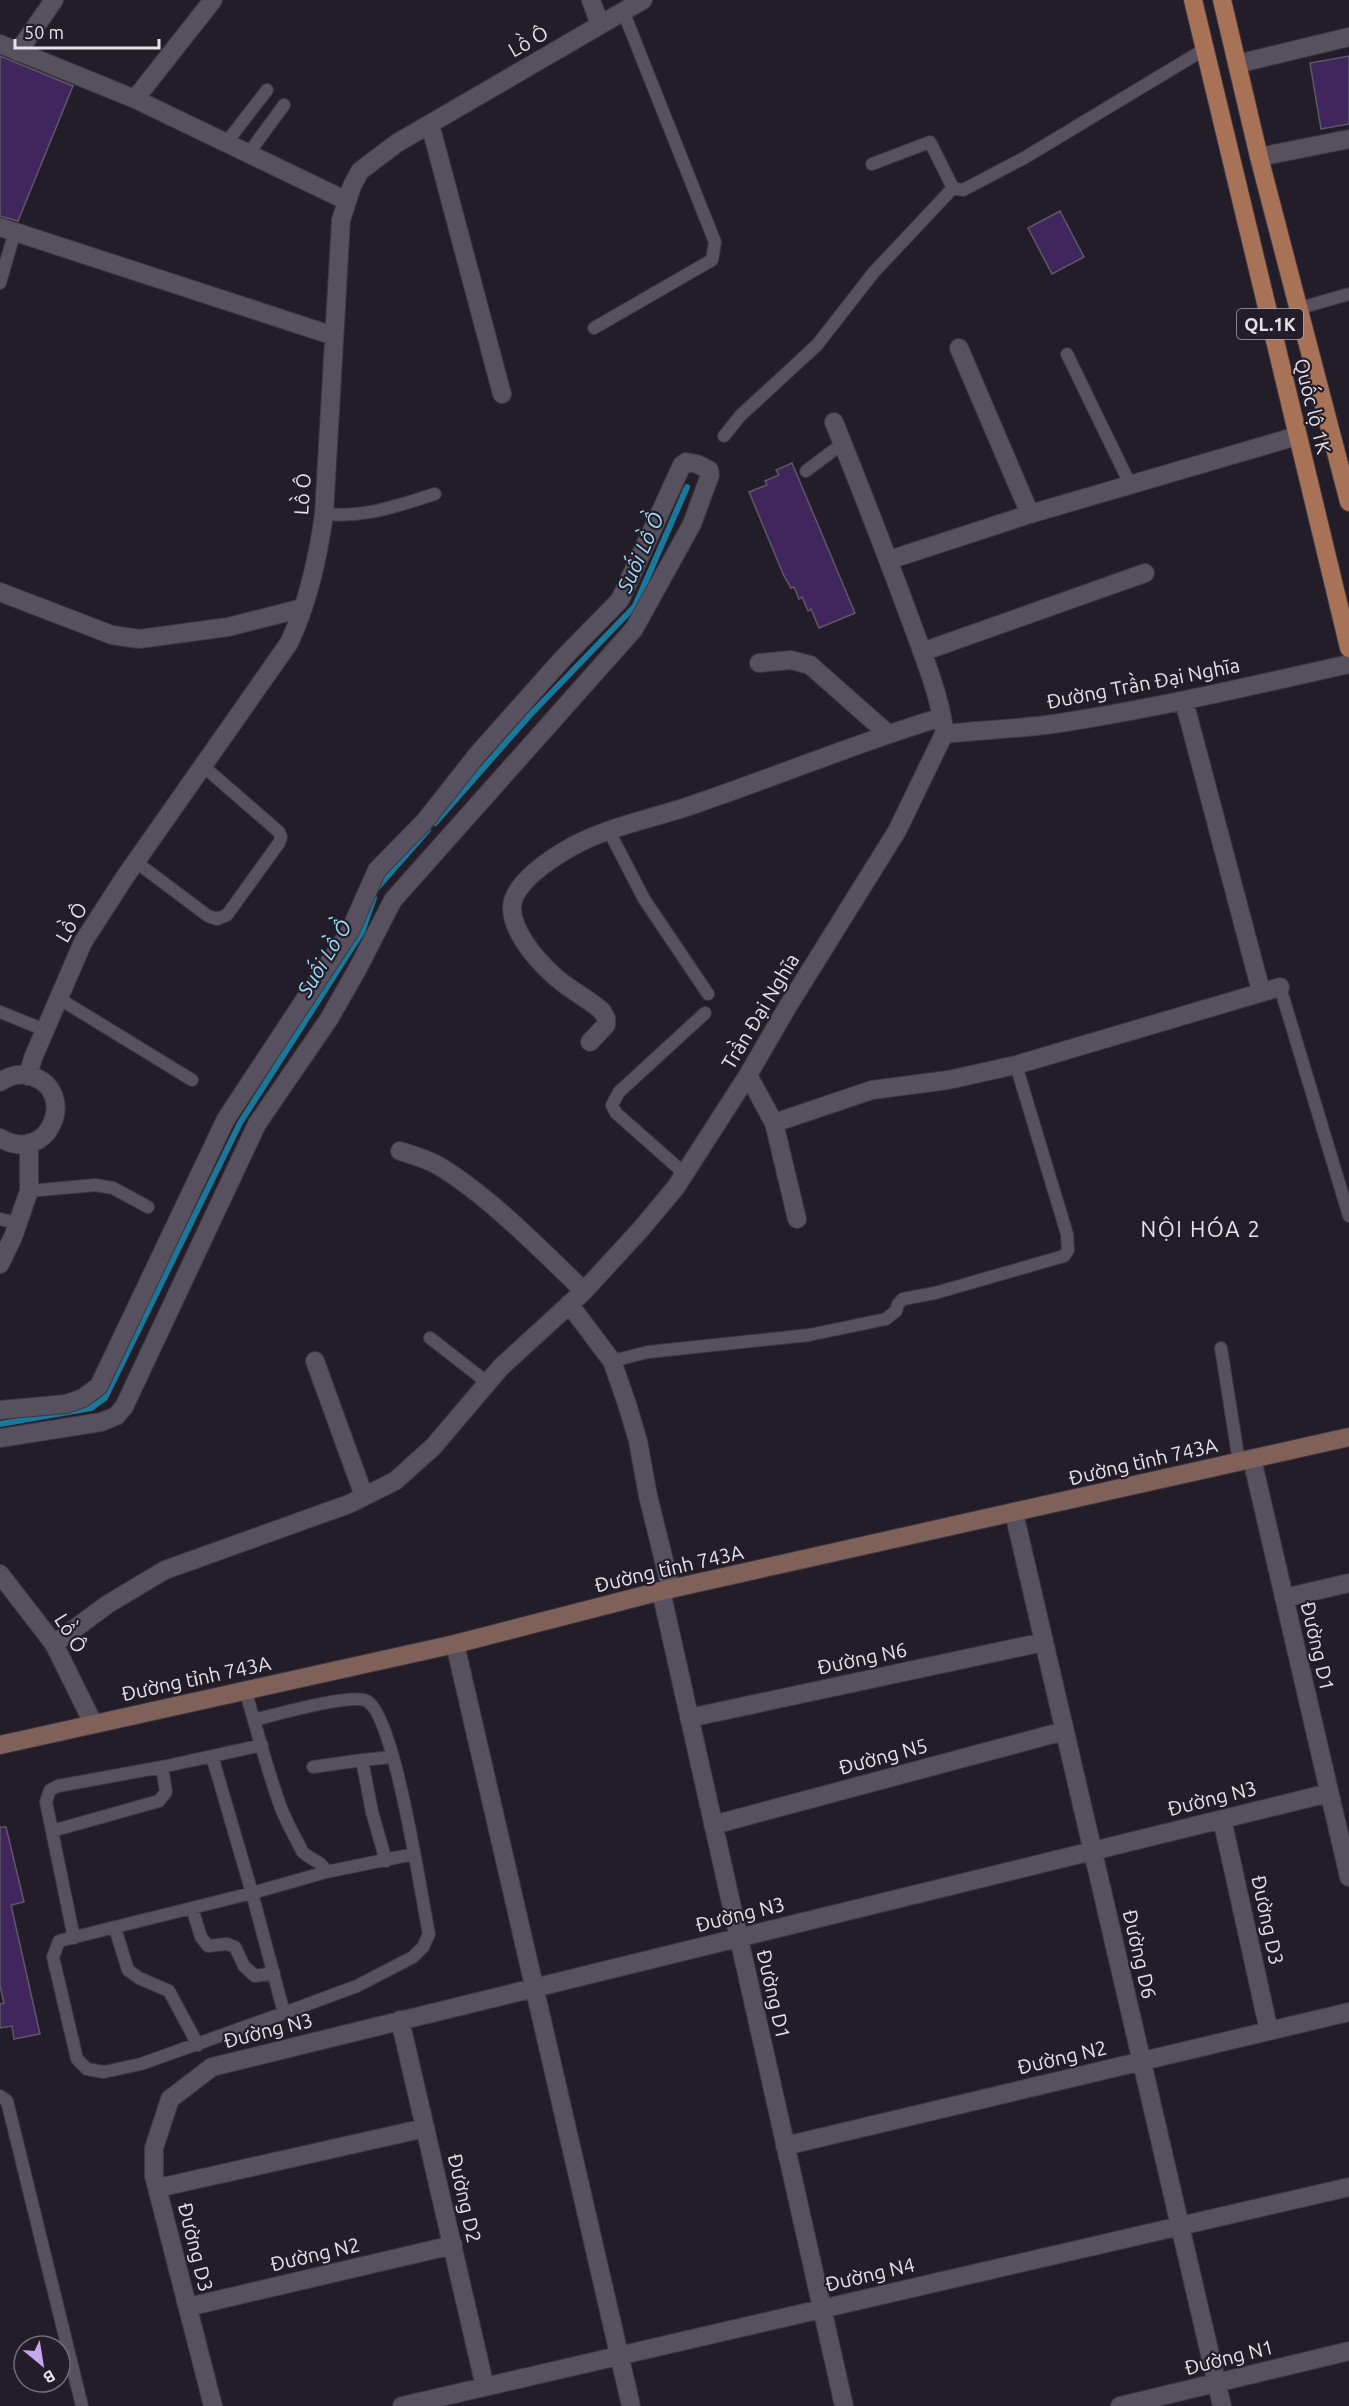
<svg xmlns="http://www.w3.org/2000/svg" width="1349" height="2406" viewBox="0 0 1349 2406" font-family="Ubuntu,sans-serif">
<rect width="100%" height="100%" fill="#231d29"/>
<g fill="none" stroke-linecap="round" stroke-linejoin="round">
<path stroke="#1a799a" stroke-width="6" d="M435 823 530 715 635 606 687 487
M377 888 428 830
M0 1424 91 1408 105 1398 240 1123 362 932 374 898"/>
</g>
<path fill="#40265d" stroke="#5e5867" stroke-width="1.5" d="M0 56 73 86 18 221 0 216Z
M1349 56V124L1321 129 1310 63Z
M1060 211 1084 257 1052 274 1028 228Z
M792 463 855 613 819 628 811 609 808 611 802 597 799 599 794 587 791 588 784 576 749 492 767 485 765 481 779 475 776 470Z
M0 1827H6L24 1902 11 1905 40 2034 14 2039 12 2026 0 2028V2004L4 2003 0 1986Z"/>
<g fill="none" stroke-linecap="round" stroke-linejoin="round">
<defs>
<path id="lane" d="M226 143 267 90
M248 154 284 105
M872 164 930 142 953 188 963 190 1024 158 1205 49
M0 283 15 231
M1300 308 1349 294
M594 328 712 260 715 242 623 11
M1067 354 1130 484
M724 436 740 416 817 345 874 272 953 188
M806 471 842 444
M324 514C366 518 396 506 435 494
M609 831 644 899 708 994
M136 862 208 916 217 919 227 915 279 843 281 837 279 832 203 766
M1280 987 1349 1216
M58 998 192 1080
M0 1012 45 1030
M685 1174 616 1113 612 1105 619 1092 705 1013
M29 1191 95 1185 113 1188 148 1207
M0 1219 18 1223
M430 1338 488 1383
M1221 1348 1239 1462
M612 1361 648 1352 809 1335 886 1319 896 1311 898 1304 903 1299 935 1293 1064 1256 1068 1250 1067 1234 1016 1065
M245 1690C257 1729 267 1770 281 1808 287 1823 295 1837 302 1851 310 1861 321 1859 326 1872L252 1893 284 2013 357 1986 413 1957 423 1947 429 1934C421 1896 395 1716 367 1701 351 1693 274 1715 254 1720
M212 1756 252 1893 59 1941 53 1957 77 2059 87 2069 104 2072 141 2064 284 2013
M362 1760 392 1757
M313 1767 362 1760 372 1812 386 1861
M52 1831 159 1801 166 1792 162 1767
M326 1872 414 1854
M192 1908 201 1937 208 1946 227 1944 235 1947 244 1966 255 1976 274 1973
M115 1928 128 1970 139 1978 169 1991 198 2045
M74 1938 46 1802 50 1790 58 1786 162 1767 262 1745
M0 2096 7 2101 82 2406"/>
<path id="street" d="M591 0 600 25
M0 44 135 99 347 201
M18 52 54 0
M1237 64 1349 37
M135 99 213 0
M430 124 502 394
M1259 157 1349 139
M0 227 334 336
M959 348 1030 514
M834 422C861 489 887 556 912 624 924 657 939 694 944 729
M889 560 1030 514 1297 436
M0 592 112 635 139 639 228 627 303 608
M922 652 1145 573
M759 663 791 660 810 665 887 733
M1184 701 1261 991
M944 734C981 730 1017 729 1053 724 1153 709 1251 686 1349 664
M590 1042 606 1025V1018L602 1011C586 997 566 988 551 973 535 958 512 931 512 908 512 883 553 857 573 846 612 825 657 818 698 803 780 775 859 742 942 717
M748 1075 774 1123 872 1090 948 1080 1016 1065 1280 987
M28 1076 33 1058 83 942 125 877 289 643C308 603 318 558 324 514L341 220 352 186 360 171 397 143 643 0
M0 1082C10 1075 20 1073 31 1076 79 1090 50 1167 0 1138
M774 1123 797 1219
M400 1151C413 1155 427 1159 439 1166 489 1196 541 1250 584 1291
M0 1264 13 1237 29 1191V1143
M569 1304 612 1361 627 1404 638 1441 648 1496 671 1589
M315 1361 364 1496
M0 1410 66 1404 83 1398 99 1386 226 1119 350 931 377 870 425 821 477 755 565 656 620 600 682 465 686 462 697 464 709 470 710 475 692 524 634 629 393 900 358 968 329 1019 257 1124 124 1407 116 1416 101 1422 0 1438
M1252 1459 1349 1877
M1014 1513 1222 2406
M0 1574 54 1644 93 1723
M661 1591 844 2406
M1284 1598 1349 1583
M54 1644 108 1604 165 1570 349 1504 395 1481 433 1447 501 1367 584 1291 641 1229 676 1187 748 1075 788 1006 897 831 944 734
M455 1644 631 2406
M689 1718 1044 1642
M1222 1819 1269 2031
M713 1825 1064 1731
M400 2020 485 2387
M785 2146 1349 2012
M158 2188 425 2128
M188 2307 453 2245
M213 2406 154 2176V2148L170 2099 212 2067 1329 1793
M402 2406 1349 2187
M1120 2406 1349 2351"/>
<path id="secondary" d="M0 1745 455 1644 661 1591 1349 1437"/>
<path id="primary" d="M1193 0 1349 648
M1222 0 1259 157 1349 502"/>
</defs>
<use href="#lane" stroke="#3d3741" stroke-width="14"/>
<use href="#street" stroke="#3d3741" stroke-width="20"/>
<use href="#secondary" stroke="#3d3741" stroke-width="20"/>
<use href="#primary" stroke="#3d3741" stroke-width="20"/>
<use href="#lane" stroke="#57505e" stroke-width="12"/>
<use href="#street" stroke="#57505e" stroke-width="18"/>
<use href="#secondary" stroke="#80615a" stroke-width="18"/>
<use href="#primary" stroke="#a87256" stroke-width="18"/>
</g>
<g text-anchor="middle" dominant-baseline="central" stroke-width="4.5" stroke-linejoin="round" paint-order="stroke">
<rect fill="#231d29" stroke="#aca7b0" stroke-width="1.5" x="1237" y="309" width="66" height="30" rx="4.5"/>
<g font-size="18" font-weight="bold" fill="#e6e2ea">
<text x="1270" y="324">QL.1K</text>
</g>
<g font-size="20" fill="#e6e2ea" stroke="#231d29">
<text transform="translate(528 41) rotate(-30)">Lồ Ô</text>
<text transform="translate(1313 406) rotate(76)">Quốc lộ 1K</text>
<text transform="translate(302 494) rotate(-86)">Lồ Ô</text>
<text transform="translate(1143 683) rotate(-11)">Đường Trần Đại Nghĩa</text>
<text transform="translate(71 922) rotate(-60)">Lồ Ô</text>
<text transform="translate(760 1011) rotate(-59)">Trần Đại Nghĩa</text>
<text transform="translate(1143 1461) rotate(-13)">Đường tỉnh 743A</text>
<text transform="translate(669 1568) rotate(-13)">Đường tỉnh 743A</text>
<text transform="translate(71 1633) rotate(58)">Lồ Ô</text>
<text transform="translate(1318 1646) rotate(77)">Đường D1</text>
<text transform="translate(862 1658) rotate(-12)">Đường N6</text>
<text transform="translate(196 1678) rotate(-12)">Đường tỉnh 743A</text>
<text transform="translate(883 1756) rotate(-15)">Đường N5</text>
<text transform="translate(1212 1798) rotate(-14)">Đường N3</text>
<text transform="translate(740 1914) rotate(-14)">Đường N3</text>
<text transform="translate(1268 1920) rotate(78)">Đường D3</text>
<text transform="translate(1140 1954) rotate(77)">Đường D6</text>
<text transform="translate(774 1994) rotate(77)">Đường D1</text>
<text transform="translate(268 2030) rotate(-14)">Đường N3</text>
<text transform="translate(1062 2057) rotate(-13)">Đường N2</text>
<text transform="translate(465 2198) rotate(77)">Đường D2</text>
<text transform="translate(196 2247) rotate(76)">Đường D3</text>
<text transform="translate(315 2254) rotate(-13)">Đường N2</text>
<text transform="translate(870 2274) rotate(-13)">Đường N4</text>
<text transform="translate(1229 2357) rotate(-14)">Đường N1</text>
</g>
<g font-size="21" font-style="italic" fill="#9ddefa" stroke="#231d29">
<text transform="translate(640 552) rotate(-66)">Suối Lồ Ồ</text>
<text transform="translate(324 958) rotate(-59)">Suối Lồ Ồ</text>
</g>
<g font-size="22" letter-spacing="1.5" fill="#e6e2ea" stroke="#231d29">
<text x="1201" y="1228">NỘI HÓA 2</text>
</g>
</g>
<g transform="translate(42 2364) rotate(150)"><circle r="28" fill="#231d29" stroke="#716c76" stroke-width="1.5"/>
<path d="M0-4.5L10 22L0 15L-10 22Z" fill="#c6a6f0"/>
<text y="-9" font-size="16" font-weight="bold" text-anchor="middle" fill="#e6e2ea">B</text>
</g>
<path d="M15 39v9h144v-9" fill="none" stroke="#e6e2ea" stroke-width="3"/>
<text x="24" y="39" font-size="18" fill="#e6e2ea" stroke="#231d29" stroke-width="4.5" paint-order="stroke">50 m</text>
</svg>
